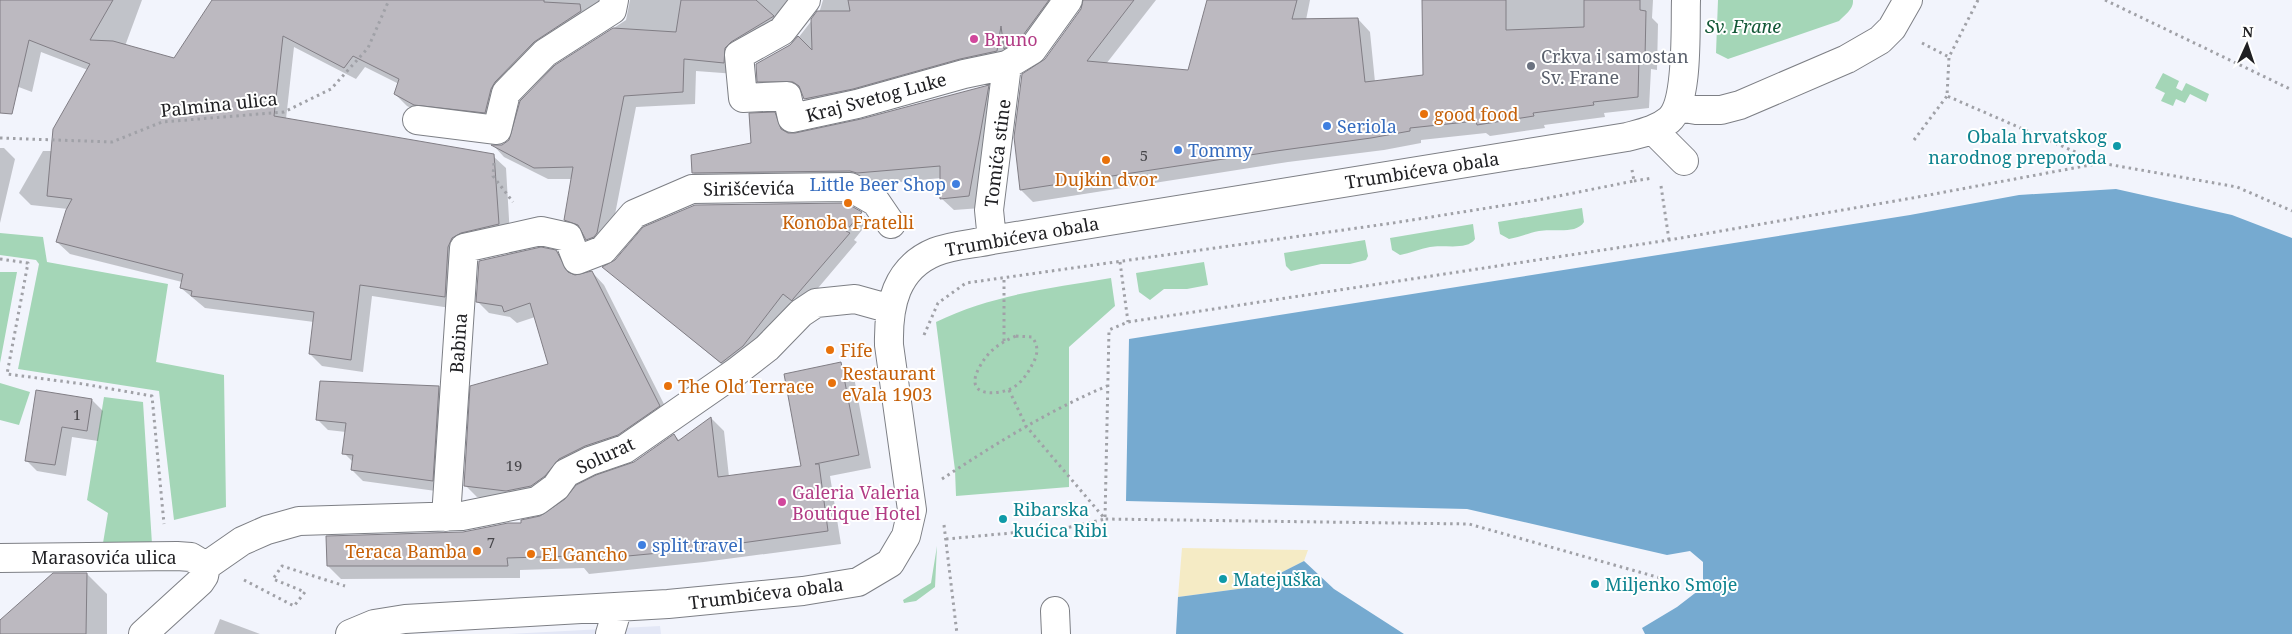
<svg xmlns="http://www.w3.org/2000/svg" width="2292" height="634" viewBox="0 0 2292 634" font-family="'Noto Serif',serif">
<rect width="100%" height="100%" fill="#f2f4fc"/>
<path fill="#e3e7f6" d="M660 626 661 634H508Z"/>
<path fill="#a4d6b7" d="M1718 0H1853C1854 9 1845 15 1839 21L1728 59 1716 53Z
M2163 73 2179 81 2176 88 2182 91 2186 83 2209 94 2206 102 2190 94 2185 103 2176 99 2173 106 2161 101 2165 93 2155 88Z
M1582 208 1584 222C1576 235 1552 228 1539 231 1529 233 1520 237 1509 239L1500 234 1498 222Z
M1473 224 1475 239C1467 251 1443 244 1430 247 1420 249 1410 253 1400 255L1392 250 1390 238Z
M0 233 43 237 47 262 168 284 156 362 224 375 226 507 174 520 159 391 18 369 39 264 36 260 0 255Z
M1365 240 1368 256 1366 260 1350 264H1321L1291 271 1286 266 1284 253Z
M1204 262 1208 285 1187 289H1164L1150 300 1139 292 1136 273Z
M0 272H17L0 363Z
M1111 278 1115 306 1069 347V487L956 496 955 470 936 322C991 295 1051 288 1111 278Z
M0 383 30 392 19 425 0 420Z
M104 397 143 402 152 544 102 549 108 513 87 500Z
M937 546 935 587 916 601 904 603 903 600 931 583Z"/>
<path fill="#f5ebc5" d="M1182 548 1308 550 1304 561 1253 587 1178 597Z"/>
<path fill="#76aad0" d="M2116 189 2232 215 2292 238V634H1645L1642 628 1677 607 1703 587V562L1690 551 1667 555 1467 509 1126 501 1129 339 1910 215 2019 195Z
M1304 561 1334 589 1404 634H1176L1178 597 1253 587Z"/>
<path fill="#0003" d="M0 0H142L125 46 174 59 214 0H617L546 54 497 124 428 117 407 106 395 94 399 84 365 67 356 79 294 47 286 119 493 156 506 168 510 236 473 244 457 309 372 296 363 372 322 366 310 354 314 322 205 308 181 288 182 282 70 254 57 242 68 209 31 205 19 193 43 151H52L88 70 41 52 32 92 0 80Z
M630 0H809L736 74 696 71 695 104 636 107 609 245 599 251 585 235 577 232 565 220 572 179H548L504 157 494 146H502L510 141 556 66 626 20Z
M823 0H1071L1033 50 817 111 805 99 803 93H771L758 81 757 64 795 42 820 10Z
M1085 0H1156L1106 64 1189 71 1208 0H1310L1306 20 1358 19 1370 32 1375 82 1424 76 1423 0H1653L1652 18 1658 24 1657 70 1651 69 1649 108 1604 113 1605 117 1544 125 1545 128 1490 136 1486 133 1421 140V143L1384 150 1288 162 1033 202 1021 190 1045 60 1082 10Z
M988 86 1000 98 981 208 954 210 941 198V178L870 185H705L693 173 753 144 774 113 786 126 790 134 862 120Z
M0 148H4L15 159 0 223Z
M861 213 869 221 854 240 857 242 802 307 792 301 752 355 730 371 604 267Z
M556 252 568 264 575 277 592 272 604 285 671 418 519 503 477 497 465 485 549 364 535 317 517 323 510 317 489 313 477 301Z
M841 364 854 377 871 468 830 476 841 544 704 562 589 574 584 568 520 570V578L341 579 328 566 463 533 522 524 547 515 634 463 674 435 680 441 711 418 724 431 729 477 802 467Z
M439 387 449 398 443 492 363 481 352 470 353 462 344 453 346 432 328 430 317 419Z
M37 391 92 400 103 411 98 441 72 437 66 476 37 471 26 460Z
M87 574 107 594V634H0V621Z
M220 619 260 634H214Z"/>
<path fill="#bcb9c0" stroke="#817e85" d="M0 0H113L90 40 113 41 174 58 212 0H544V2L580 4 581 11 534 42 495 82 491 89 485 113 414 105 394 94 399 79 353 56 344 68 283 36 274 116 494 154 499 224 461 233 452 238 448 247 445 297 360 285 351 360 309 354 314 312 191 296 192 291 180 288 183 274 56 242 66 210 72 199 47 196 53 129 90 64 29 40 12 114 0 113Z
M681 0H756L774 16 731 42 725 48 724 63 684 59 683 92 624 96 597 233 594 237 586 240 578 225 564 220 573 167 534 168 491 145H502L509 140 520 101 555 65 613 28 676 32Z
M848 0H1049L1021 38 1004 49 1001 26 997 51 960 59 853 89 804 99 799 86 793 82H757L756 64 790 45 798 36 812 50 811 19 817 11H850Z
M1083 0H1134L1087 61 1188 70 1207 0H1297L1292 19 1358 18 1365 82 1423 75 1422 0H1506V30L1584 27V0H1640V10L1646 11 1645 58 1639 57 1638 97 1593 102 1594 105 1533 113 1534 116 1477 125 1476 121 1410 128V131L1371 138 1276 151 1020 190 1014 137 1022 74 1045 59 1081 9Z
M989 85 969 196 940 199V166L857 173 850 171 692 173 691 155 751 143 749 113 775 112 781 129 788 133H795L861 119Z
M846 203 862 212 846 231 850 233 793 299 792 301 783 294 743 346 721 363 602 267 615 260 643 227 695 205Z
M541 247 556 250 568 272 575 275 592 271 660 406 618 435 585 446 559 459 545 476 531 486 506 491 464 486 470 386 548 364 530 303 504 312 502 306 476 302 479 261Z
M841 362 859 455 815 464H819L828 531 691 550 575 561 574 556 507 558 508 566H327L326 536 463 532 508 523H521V520L540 516 565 499 576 485 596 475 634 462 674 434 678 441 711 417 718 477 801 466 784 374Z
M320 381 439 386 433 481 351 470 353 455 342 454 346 423 316 420Z
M36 390 92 399 87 431 62 427 55 465 25 461Z
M53 573H87L86 634H0V620Z"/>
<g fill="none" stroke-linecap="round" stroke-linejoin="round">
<defs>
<path id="minor" d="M806 0 782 31 739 55 743 98 787 96 792 118 857 104 964 74 1007 65 1032 50 1068 0
M1678 107 1696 110H1721L1740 105 1847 59 1880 40 1892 28 1908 0
M417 120 497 130 506 93 545 53 612 10 614 0
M1653 130 1684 161
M992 240 989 210 1007 65
M446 517 464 248 541 231 568 237 577 260 603 250 634 214 692 189 850 187 876 202 891 224
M0 558 177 556 191 557 206 566
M206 566 242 541 267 530 299 521 462 516 537 501 556 487 566 473 590 461 625 449 736 372 767 348 801 313 816 303 855 299 891 309
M1055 611 1056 634
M143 634 200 582 204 576 206 566
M350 634 374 624 405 619 668 604 803 591 858 582 890 563 906 536 912 510 889 345C888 305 896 268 935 252 952 245 974 244 992 240L1627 137C1642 133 1657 130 1669 120 1689 103 1685 26 1686 0
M610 634 618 607"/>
</defs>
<use href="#minor" stroke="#7d7f85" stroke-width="30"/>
<path stroke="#a0a1a7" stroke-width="3" stroke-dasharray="2.5 4" stroke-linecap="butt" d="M1978 0 1949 57 1947 96 2101 163 2237 187 2292 211
M2105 0 2292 90
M1922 43 1949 57
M0 138 112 142 162 122 284 112 331 89 368 48 389 0
M1914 140 1947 96
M494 163 493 176 513 202
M1634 181 1653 178
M1661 186 1669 240
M0 259 28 263 7 374 83 384 152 396 164 524
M1120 262 1128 322
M924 335 938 303 966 283 1393 223 1538 200 1634 181 1632 170
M1016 336 1032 337C1039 346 1038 355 1032 365 1027 375 1019 386 1008 390 990 396 965 394 979 368 987 352 999 343 1016 336Z
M1004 341V279
M1009 390 1026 426 1105 519 1469 524 1664 579
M942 479C995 444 1048 411 1107 386
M944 525 957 634
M946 539 1066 528 1105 519 1109 330 1128 322 1669 240 1918 197 2101 163
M244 580 294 606 305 592 273 579 282 566 345 586"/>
<use href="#minor" stroke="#fff" stroke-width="28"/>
</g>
<g fill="#d1479c" stroke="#fff" stroke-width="2">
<circle cx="974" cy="39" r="5"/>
<circle cx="782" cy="502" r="5"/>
</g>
<circle fill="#6b7280" stroke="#fff" stroke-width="2" cx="1531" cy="66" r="5"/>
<g fill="#e8710a" stroke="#fff" stroke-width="2">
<circle cx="1424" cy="114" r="5"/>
<circle cx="1106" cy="160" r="5"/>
<circle cx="848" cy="203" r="5"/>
<circle cx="830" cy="350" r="5"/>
<circle cx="832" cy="383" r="5"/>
<circle cx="668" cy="386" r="5"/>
<circle cx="477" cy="551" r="5"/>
<circle cx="531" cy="554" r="5"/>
</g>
<g fill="#3f7fe0" stroke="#fff" stroke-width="2">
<circle cx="1327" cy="126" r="5"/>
<circle cx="1178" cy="150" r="5"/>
<circle cx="956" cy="184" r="5"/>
<circle cx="642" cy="545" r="5"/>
</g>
<g fill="#0f9aa8" stroke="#fff" stroke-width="2">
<circle cx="2117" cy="146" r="5"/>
<circle cx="1003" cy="519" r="5"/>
<circle cx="1223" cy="579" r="5"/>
<circle cx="1595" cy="584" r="5"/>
</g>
<g text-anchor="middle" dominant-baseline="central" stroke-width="4" stroke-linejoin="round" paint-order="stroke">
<g font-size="15" fill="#47464a">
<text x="1144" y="155">5</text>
<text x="77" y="414">1</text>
<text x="514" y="465">19</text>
<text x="491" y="542">7</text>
</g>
<g font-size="18" font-style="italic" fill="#135837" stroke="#fff">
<text x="1743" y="26">Sv. Frane</text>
</g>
<g font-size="18" fill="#b23c85" stroke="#fff" text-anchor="start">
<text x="984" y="39">Bruno</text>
<text x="792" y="492">Galeria Valeria<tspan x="792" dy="21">Boutique Hotel</tspan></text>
</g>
<g font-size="18" fill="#5b616d" stroke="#fff" text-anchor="start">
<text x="1541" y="56">Crkva i samostan<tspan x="1541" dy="21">Sv. Frane</tspan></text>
</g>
<g font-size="18" fill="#202023" stroke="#fff">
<text transform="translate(876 97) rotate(-15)">Kraj Svetog Luke</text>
<text transform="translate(219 104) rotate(-6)">Palmina ulica</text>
<text transform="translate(997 153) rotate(-83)">Tomića stine</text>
<text transform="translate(1422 170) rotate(-9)">Trumbićeva obala</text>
<text transform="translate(749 188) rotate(-1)">Sirišćevića</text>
<text transform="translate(1022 236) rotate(-10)">Trumbićeva obala</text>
<text transform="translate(458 343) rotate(-86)">Babina</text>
<text transform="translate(605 455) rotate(-25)">Solurat</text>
<text x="104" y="557">Marasovića ulica</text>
<text transform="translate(766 593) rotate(-7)">Trumbićeva obala</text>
</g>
<g font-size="18" fill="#c56008" stroke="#fff" text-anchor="start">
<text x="1434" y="114">good food</text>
<text x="1106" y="179" text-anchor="middle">Dujkin dvor</text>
<text x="848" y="222" text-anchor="middle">Konoba Fratelli</text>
<text x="840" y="350">Fife</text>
<text x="842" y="373">Restaurant<tspan x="842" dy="21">eVala 1903</tspan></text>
<text x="678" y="386">The Old Terrace</text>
<text x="467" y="551" text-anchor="end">Teraca Bamba</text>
<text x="541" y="554">El Gancho</text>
</g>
<g font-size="18" fill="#366cbe" stroke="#fff" text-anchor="start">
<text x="1337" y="126">Seriola</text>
<text x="1188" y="150">Tommy</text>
<text x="946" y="184" text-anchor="end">Little Beer Shop</text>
<text x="652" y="545">split.travel</text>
</g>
<g font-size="18" fill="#0d838f" stroke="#fff" text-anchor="start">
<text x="2107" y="136" text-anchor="end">Obala hrvatskog<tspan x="2107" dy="21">narodnog preporoda</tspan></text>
<text x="1013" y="509">Ribarska<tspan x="1013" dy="21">kućica Ribi</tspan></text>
<text x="1233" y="579">Matejuška</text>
<text x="1605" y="584">Miljenko Smoje</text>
</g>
</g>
<g transform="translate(2247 45) rotate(3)" stroke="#ffffff" stroke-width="4" paint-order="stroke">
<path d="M0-4L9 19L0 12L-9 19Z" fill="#202023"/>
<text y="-8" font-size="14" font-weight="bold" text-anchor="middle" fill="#202023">N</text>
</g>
</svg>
